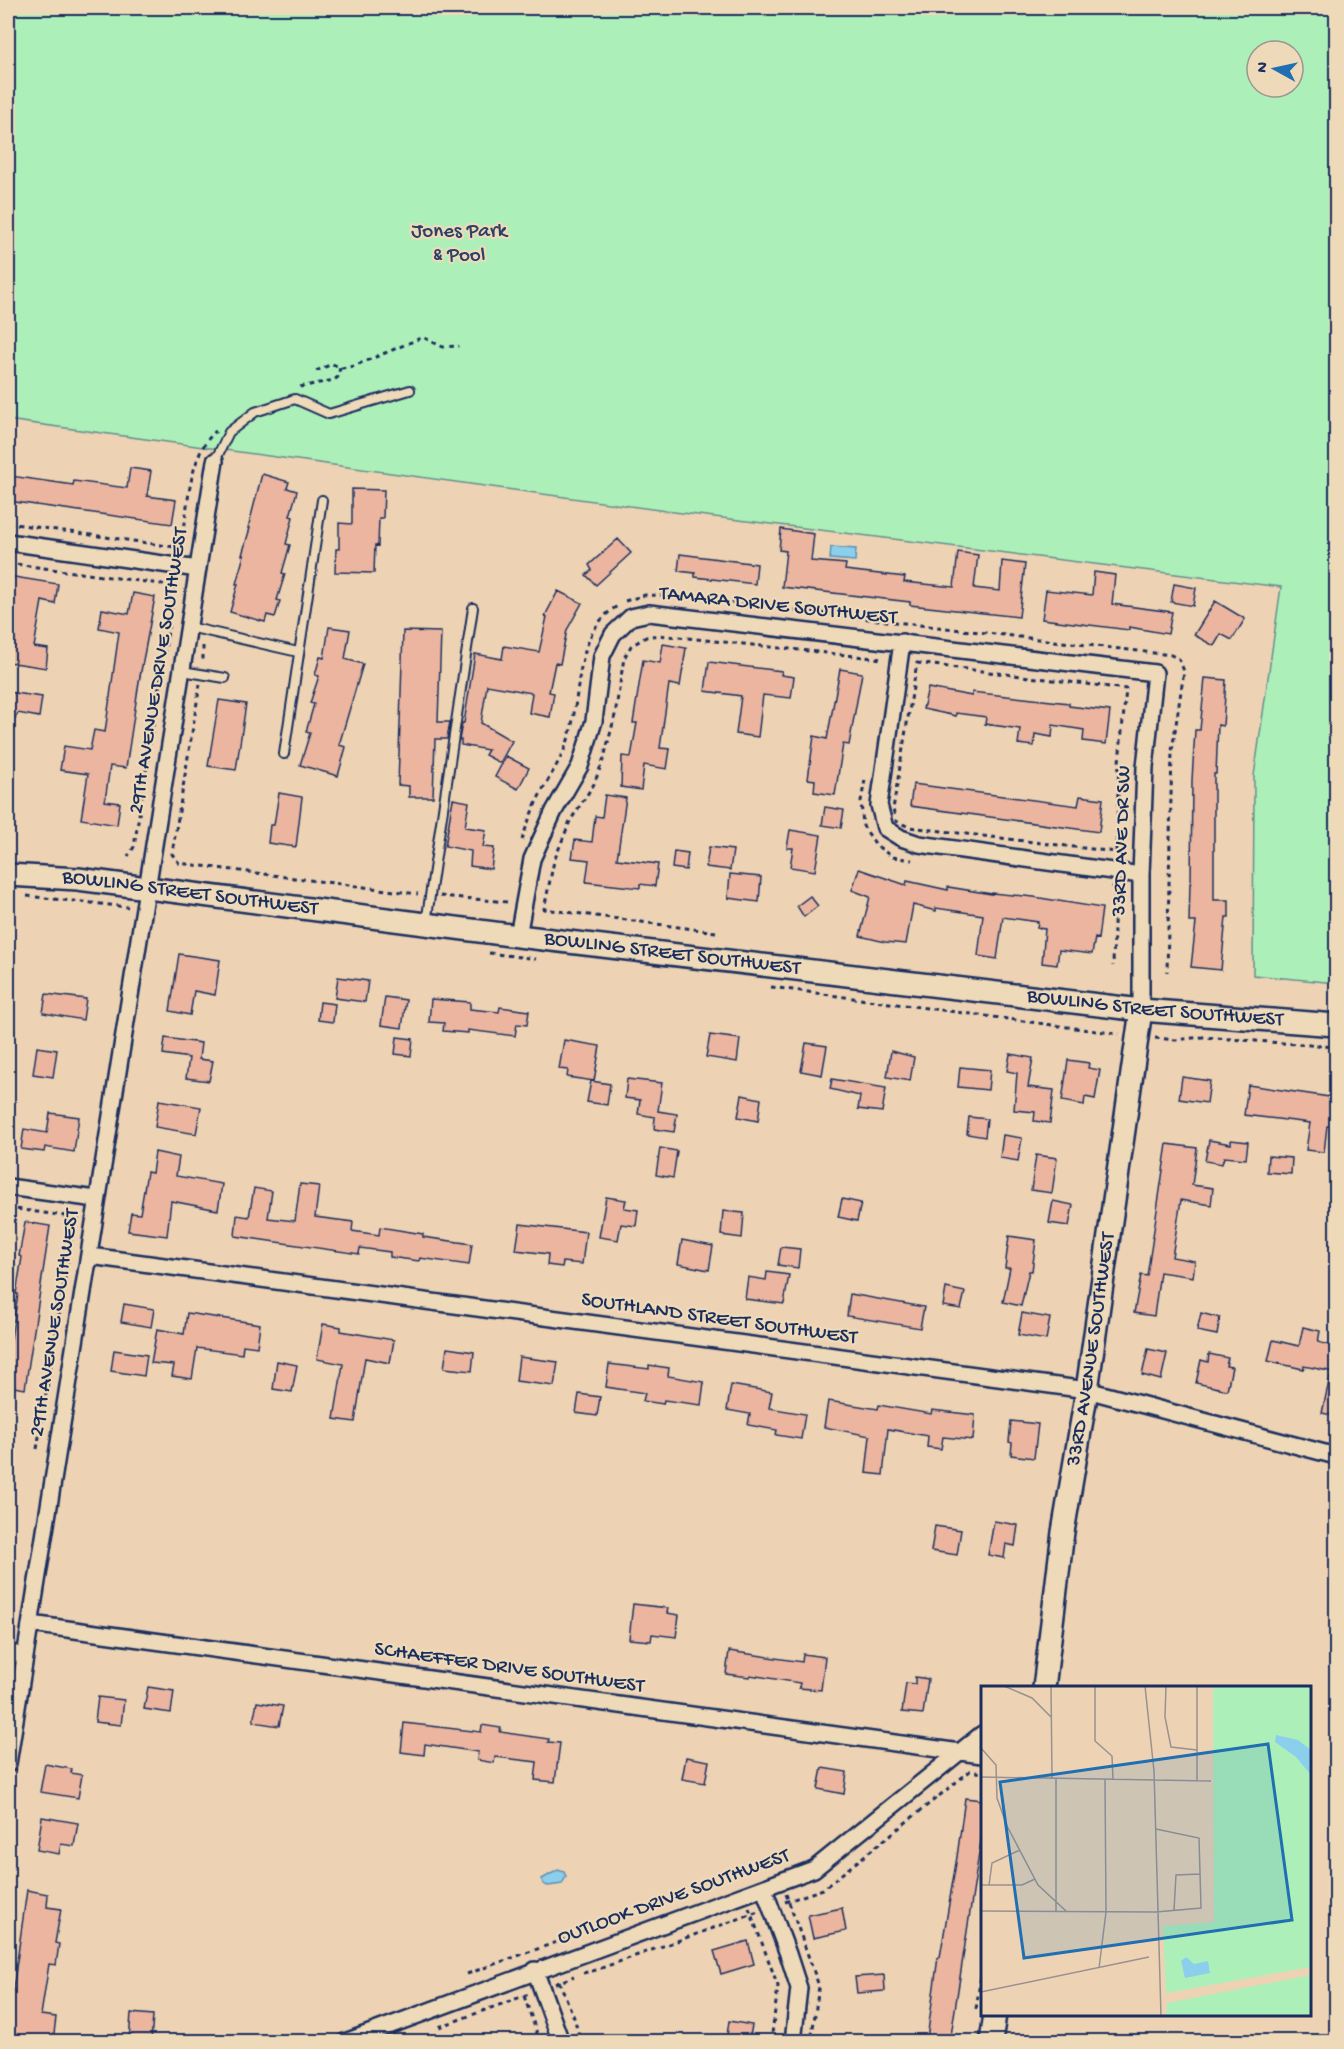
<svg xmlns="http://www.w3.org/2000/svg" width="1344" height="2049" viewBox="0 0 1344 2049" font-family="'Gochi Hand',sans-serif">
<rect width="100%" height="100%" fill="#edd3b3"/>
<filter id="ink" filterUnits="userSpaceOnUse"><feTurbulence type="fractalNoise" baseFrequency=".0167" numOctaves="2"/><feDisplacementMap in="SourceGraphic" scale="12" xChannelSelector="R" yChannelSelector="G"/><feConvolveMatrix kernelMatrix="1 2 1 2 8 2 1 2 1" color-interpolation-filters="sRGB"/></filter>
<g filter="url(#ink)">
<path fill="#adefb9" stroke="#648f8c" stroke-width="1.5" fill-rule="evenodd" d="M8 8H1336V983L1253 975 1254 776 1281 587 666 511 8 420ZM1257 51H1293V87H1257Z"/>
<path fill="#8bcfed" stroke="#5e8fb4" stroke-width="1.5" d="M831 547 856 549 855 561 830 559Z
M558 1870 564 1872 566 1876 562 1884 548 1886 543 1884 542 1879Z"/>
<path fill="#ebb59f" stroke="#1b2f5e" stroke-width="1.5" d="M130 468 151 471 147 496 176 500 172 524 8 501 11 476 73 485 74 481 127 488Z
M262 474 289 482 287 488 297 491 290 516 293 517 286 544 290 545 282 573 285 574 277 600 280 601 275 617 267 615 265 622 230 612 238 584H236L244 555H242L250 528H248Z
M352 489 384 490 383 518H379L378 546 375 545 374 573 335 572 336 549H339V523L352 524Z
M781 529 814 534 811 561 846 564 845 570 905 577 904 582 954 587 958 552 978 555 974 588 1000 591 1002 561 1025 564 1019 617 910 605V602L782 587 786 551 779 550Z
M618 539 631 553 596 585 586 575 592 570 589 565Z
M680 554 757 564 755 584 695 577V573L678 571Z
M1094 572 1115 575 1112 604 1172 612 1168 634 1129 627V630L1042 619 1046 590 1092 595Z
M8 576 58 584 55 604 42 601 34 647 48 649 46 668 8 662Z
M1174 584 1196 588 1193 606 1171 602Z
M558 591 582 603 567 630 560 664 555 663 549 692 554 693 550 717 529 713 532 693 487 685 481 723 512 741 500 763 485 755 488 750 461 745V740H459L462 723H464L475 654 502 659 504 646 539 652 547 617 545 616Z
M133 593 155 597 139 682 126 768 110 766 105 801 120 803 117 825 81 819 88 774 60 770 64 746 90 750 94 730 105 732 119 632 99 628 102 609 129 614Z
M1215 601 1245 619 1232 640 1221 634 1214 646 1194 635Z
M329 627 350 630 345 659 363 664 339 745 346 747 338 776 300 765 310 733 306 732 314 704 310 703 319 676 315 675 320 657 324 658Z
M403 631 441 632 438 722H450L447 739H435L433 797H409V786L398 785Z
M663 644 686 648 680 686 669 684 660 748 670 749 667 769 644 765 641 790 621 787 622 756 631 757 637 723H633L643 660 660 663Z
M709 662 782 671 781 675 794 677 791 698 763 695 758 737 736 734 741 696 705 691Z
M840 669 862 673 849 745 843 744 835 795 814 792 815 780 808 779 814 736 827 739Z
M1205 678 1226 680 1223 726 1218 725 1216 774H1214V900H1229V917H1226L1221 970 1191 967 1196 922H1189L1190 883H1191L1192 780 1195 730H1200Z
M928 688 972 696V692L1024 698 1069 703V706L1110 711 1106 744 1083 741 1084 730 1053 725 1052 737 1035 734 1034 746 1018 744 1020 729 985 724 986 717 956 713V716L923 709Z
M8 692 42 697 39 717 18 713 8 731Z
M219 700 246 704 236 770 208 766Z
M506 756 529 768 518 789 495 777Z
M913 784 1078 806 1080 796 1103 799 1099 832 910 806Z
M279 793 302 797 296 847 268 843 270 825H274Z
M605 795 626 798 617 859 658 864 655 886 640 884V888L586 882 589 860 572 858 575 840 592 842 595 816 602 817Z
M453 799 469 802 465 827 486 830 483 847 494 848 491 869 470 866 471 851 445 846Z
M825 807 844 810 841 828 822 825Z
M790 830 821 835 815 871 790 867 793 848H787Z
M709 847 733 850 730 870 706 867Z
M674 851 688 853 686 870 672 868Z
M859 869 906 885 907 881 948 890V887L992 894V893L1034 897 1102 908 1098 939 1095 938 1092 954 1059 950 1057 965 1042 963 1045 929 1037 928 1038 922 1003 917 997 959 978 956 983 915 936 908V911L913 905 906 944 885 942 860 936 870 897 852 890Z
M730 874 761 877 759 902 728 898Z
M810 896 818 906 804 917 797 906Z
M179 954 220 960 215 995 194 991 190 1015 170 1011Z
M338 977 368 981 365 1002 335 998Z
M46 994 86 999 83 1020 43 1013Z
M385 997 406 1000 402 1028 381 1025Z
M431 999 470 1002V1009L499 1012 500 1007 529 1011 527 1025 517 1024 515 1036 468 1030V1033L443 1031 444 1023 429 1022Z
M320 1002 335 1004 333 1022 318 1020Z
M710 1035 740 1039 737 1062 706 1057Z
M397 1037 413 1039 411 1056 395 1054Z
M165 1038 201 1043 199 1059 213 1061 209 1081 186 1078 189 1058 163 1054Z
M564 1040 600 1046 594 1081 567 1077 568 1070 559 1069Z
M806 1043 827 1046 822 1075 801 1071Z
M37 1047 57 1050 53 1077 33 1074Z
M891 1051 914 1057 910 1081 887 1077Z
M1010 1054 1033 1058 1028 1087 1054 1090 1050 1123 1034 1121 1035 1112 1014 1110 1017 1073 1007 1071Z
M1068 1060 1089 1063 1088 1068 1100 1070 1095 1099 1085 1097 1084 1105 1062 1101Z
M960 1067 990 1070 988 1090 958 1087Z
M1182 1077 1210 1081 1207 1103 1179 1099Z
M627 1079 662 1083 658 1111 677 1114 674 1132 654 1129 655 1117 638 1114 640 1100 625 1098Z
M832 1079 886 1088 882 1112 858 1109 860 1096 830 1089Z
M591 1081 610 1084 607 1105 587 1102Z
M1248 1085 1336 1098V1127L1327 1126 1324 1152 1306 1150 1310 1123 1244 1115Z
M742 1095 761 1099 758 1121 738 1117Z
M159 1100 201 1107 196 1134 155 1127Z
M50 1113 79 1117 74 1152 45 1147 44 1152 21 1149 24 1129 47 1133Z
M969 1117 987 1119 985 1137 967 1134Z
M1003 1135 1022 1138 1018 1161 1000 1158Z
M1209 1140 1231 1144V1140L1248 1142 1246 1159 1224 1157 1222 1164 1205 1161Z
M1167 1144 1197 1148 1192 1185 1213 1188 1211 1205 1181 1200 1172 1257 1195 1261 1193 1277 1160 1272 1154 1316 1134 1313 1141 1275 1147 1276Z
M660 1148 677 1151 673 1178 656 1175Z
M155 1152 179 1157 176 1176 222 1184 218 1210 171 1201 167 1236 128 1231 131 1213 140 1214 147 1172 152 1173Z
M1036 1155 1057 1158 1052 1193 1031 1190Z
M1268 1156 1292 1158 1291 1174 1267 1172Z
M300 1184 319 1186 315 1217 353 1222 352 1231 379 1235 380 1227 423 1234V1237L472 1244 469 1265 420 1258 419 1261 390 1257V1252L360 1248 359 1254 235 1236 237 1215 249 1217 254 1188 272 1191 268 1218 295 1221Z
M606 1197 626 1200 624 1208 638 1210 636 1226 621 1224 618 1240 599 1237Z
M842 1199 861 1203 857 1221 838 1217Z
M1053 1201 1073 1205 1069 1226 1049 1223Z
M723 1211 744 1213 742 1238 721 1235Z
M25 1222 50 1226 25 1389 8 1386V1358L18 1294H16L22 1257 19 1256Z
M520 1224 586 1232 582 1264 563 1262 562 1267 547 1265 548 1254 516 1250Z
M1009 1236 1036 1240 1032 1271H1029L1021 1306 1003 1302 1010 1268H1005Z
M682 1240 713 1246 709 1270 678 1264Z
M781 1247 800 1249 798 1268 778 1265Z
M767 1272 789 1275 784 1304 745 1299 748 1277 766 1280Z
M946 1288 965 1292 961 1309 943 1306Z
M850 1294 924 1307 920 1328 847 1316Z
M124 1304 154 1309 151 1327 121 1322Z
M187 1313 260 1324 257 1347 243 1345 242 1354 197 1348 192 1379 172 1376 174 1365 151 1363 157 1329 184 1334Z
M1022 1313 1050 1318 1046 1340 1018 1335Z
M1201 1313 1220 1318 1217 1335 1197 1331Z
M323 1324 341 1327V1331L394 1340 390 1363 365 1358 355 1422 334 1419 343 1364 317 1359Z
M1303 1327 1320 1331 1318 1342 1336 1347V1362L1334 1372 1304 1366 1303 1369 1268 1361 1273 1340 1299 1346Z
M447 1348 474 1352 472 1371 444 1368Z
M1148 1349 1167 1353 1161 1380 1142 1375Z
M114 1350 147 1355 144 1376 111 1371Z
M1209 1354 1228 1358 1226 1366 1232 1367 1227 1390 1196 1383 1201 1360 1208 1362Z
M519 1357 558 1362 554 1386 516 1381Z
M277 1361 297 1365 292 1392 273 1389Z
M609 1364 649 1369V1365L669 1368 668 1376 704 1382 701 1405 664 1400 663 1404 643 1401 645 1393 606 1387Z
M1331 1373 1336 1374V1416L1322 1413Z
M731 1385 772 1392 769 1408 805 1414 801 1439 776 1435 777 1430 748 1425 750 1414 727 1410Z
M579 1394 600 1397 597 1416 576 1413Z
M828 1401 878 1409 879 1405 931 1414 932 1410 975 1415 973 1440 943 1437 941 1449 927 1447 928 1436 888 1429 883 1475 866 1473 870 1436 824 1427Z
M1011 1421 1038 1424 1034 1458 1011 1455 1012 1443 1009 1442Z
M994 1521 1018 1525 1015 1546 1006 1544 1004 1558 988 1555Z
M935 1526 961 1530 957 1555 931 1551Z
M633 1604 668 1608 667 1613 679 1615 676 1637 652 1634 651 1641 629 1639Z
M729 1651 802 1662 803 1654 825 1657 821 1690 799 1688 800 1683 750 1675 749 1677 726 1674Z
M915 1677 928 1679 923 1714 902 1712 906 1683 915 1684Z
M148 1687 174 1691 171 1713 144 1709Z
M98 1697 124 1700 121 1725 95 1722Z
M257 1702 283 1706 279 1726 253 1722Z
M404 1723 481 1732 482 1725 501 1728 500 1732 549 1739 548 1742 560 1743 555 1782 535 1780 537 1762 495 1757 494 1763 477 1760 478 1752 425 1744 424 1755 401 1752Z
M686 1757 709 1761 705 1783 682 1779Z
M45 1764 72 1769 71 1773 82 1775 78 1798 40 1792Z
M822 1768 847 1772 844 1794 818 1789Z
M965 1798 982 1800V1834L950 2042H941L927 2039 938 1957H940L957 1857Z
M42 1817 78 1823 74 1846 61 1844 59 1854 37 1850Z
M27 1890 48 1894 47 1907 61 1909 55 1943 59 1944 56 1965 49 1964 41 2015 56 2017 53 2042H14L15 2037 8 2036V2011H10Z
M842 1908 846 1931 813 1938 808 1915Z
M748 1941 754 1964 721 1974 714 1951Z
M884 1975 885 1991 857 1993 855 1977Z
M131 2013 153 2015 151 2042H129Z
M729 2021 752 2025 749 2042H726Z"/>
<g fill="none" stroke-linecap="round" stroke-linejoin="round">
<defs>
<path id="lane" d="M215 461 229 432 255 412 295 399 329 414 410 390
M189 627 298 652
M182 671 225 678
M284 754 322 500
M426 923 473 608"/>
<path id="street" d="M8 542 198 569
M902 642 879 805 885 828 901 838 919 844 1141 875
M518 936 532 859 554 811 580 766 594 721 602 656 613 634 631 617 649 613 1155 673 1145 767 1141 875V1010
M8 1187 96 1199
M90 1256 1087 1390 1336 1456
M31 1624 982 1755
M8 1653 25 1655
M8 1764 215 461
M764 1889 788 1954 799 1988 793 2042
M535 1970 561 2042
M345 2042 814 1869 982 1734"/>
<g id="secondary">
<path id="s1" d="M8 875 78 879 518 936 1141 1010 1336 1025"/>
<path id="s2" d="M1044 1688 1063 1532 1087 1390 1141 1010"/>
<path d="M991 2042 995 2014"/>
</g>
</defs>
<use href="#lane" stroke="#1b2f5e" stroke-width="12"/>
<use href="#street" stroke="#1b2f5e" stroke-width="20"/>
<use href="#secondary" stroke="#1b2f5e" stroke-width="26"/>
<path stroke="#1b2f5e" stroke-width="3" stroke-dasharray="4.5 4.5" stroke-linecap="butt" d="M316 371 332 364 342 368 354 366 423 337 443 347 459 346
M300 387 334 380 338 377 340 367
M8 523 182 548C187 513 188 454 216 431
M8 563 175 586 134 847 128 856
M625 601 645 595 678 596 1171 655 1179 659 1184 671 1172 751 1167 972
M203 646V663
M917 663 1126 689 1119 762 1116 852 909 827 896 821 893 809Z
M200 684 172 854 179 863 418 894
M865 780 861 801 863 826 876 845 892 857 912 860
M522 840C527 824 533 808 541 793 550 776 560 761 567 743 583 698 571 633 619 605
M1112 886 1115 888 1113 966
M27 896 128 907
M440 896 507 902
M716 932 544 909 554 861 570 821 594 784 604 758 615 715 624 658 631 646 646 637 659 635 883 659
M489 953 536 959
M771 987 1119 1034
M1155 1038 1176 1040 1203 1037 1336 1047
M8 1208 80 1218
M37 1449 76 1210
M786 1894 819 1986 811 2042
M785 1902 823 1889 970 1771 982 1773
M749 1908 778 1986 771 2042
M583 1973 596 1970 758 1912
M467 1974 571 1937
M559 1981 575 2020 580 2042
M555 1984 574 1976
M524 1996 540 2042
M976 2009 982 1969
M439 2027 529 1994"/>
<use href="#lane" stroke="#eedab8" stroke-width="8"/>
<use href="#street" stroke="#eedab8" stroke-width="15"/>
<use href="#secondary" stroke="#eedab8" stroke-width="21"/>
</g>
</g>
<g text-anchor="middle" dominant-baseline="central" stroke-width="4.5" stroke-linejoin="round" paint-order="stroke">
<g font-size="21" fill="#2a4267" stroke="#eedab8">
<text x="459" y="232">Jones Park<tspan x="459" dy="24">&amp; Pool</tspan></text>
</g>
<g font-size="21" fill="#1b2f5e" stroke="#eedab8">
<text transform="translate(778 607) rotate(6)">TAMARA DRIVE SOUTHWEST</text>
<text transform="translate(160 671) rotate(-81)">29TH AVENUE DRIVE SOUTHWEST</text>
<text transform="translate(1123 841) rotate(-88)">33RD AVE DR SW</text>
<text stroke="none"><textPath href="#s1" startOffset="183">BOWLING STREET SOUTHWEST</textPath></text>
<text stroke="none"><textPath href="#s1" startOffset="669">BOWLING STREET SOUTHWEST</textPath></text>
<text stroke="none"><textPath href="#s1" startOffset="1155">BOWLING STREET SOUTHWEST</textPath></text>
<text transform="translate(719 1320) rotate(8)">SOUTHLAND STREET SOUTHWEST</text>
<text transform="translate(56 1323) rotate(-81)">29TH AVENUE SOUTHWEST</text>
<text stroke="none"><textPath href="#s2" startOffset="342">33RD AVENUE SOUTHWEST</textPath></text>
<text transform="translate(509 1669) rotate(8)">SCHAEFFER DRIVE SOUTHWEST</text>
<text transform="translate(674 1898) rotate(-20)">OUTLOOK DRIVE SOUTHWEST</text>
</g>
</g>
<g transform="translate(981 1686)">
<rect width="330" height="330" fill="#edd3b3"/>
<path d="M232 0H330V281L185 307 182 240 233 236ZM330 289V330H185L186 317Z" fill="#adefb9"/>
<path d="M295 49 317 54 330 64V89L315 71 294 56ZM205 271 213 278 227 275 229 287 204 292 200 275Z" fill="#8bcfed"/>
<path fill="none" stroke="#999191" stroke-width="1.5" d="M23 0 51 12 70 31M70 0 71 92M114 0V55L131 70 132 93M164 0 173 85 180 330M185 0 184 31 190 61 216 64M0 62 15 79 16 112 26 140 57 199 85 225M0 91 230 95M75 92V225M216 95V0M0 199H41L54 193M8 199 11 177 39 164M193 224 195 189 219 188M0 225 175 226 220 222 218 152 175 143M118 282 125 226 124 93M0 306 168 271"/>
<path fill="#1f6fb2" fill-opacity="0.15" stroke="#1f6fb2" stroke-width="3" d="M287 58 311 234 43 272 19 96Z"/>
<rect width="330" height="330" fill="none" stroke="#1b2f5e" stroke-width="3"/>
</g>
<rect width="1344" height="2049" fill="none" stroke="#eedab8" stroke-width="30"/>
<rect x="15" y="15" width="1314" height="2019" fill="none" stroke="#1b2f5e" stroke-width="2" filter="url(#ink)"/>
<g transform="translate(1275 69) rotate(278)"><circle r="28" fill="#eedab8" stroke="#9a9694" stroke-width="1.5"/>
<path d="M0-4.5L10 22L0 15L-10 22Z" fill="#1f6fb2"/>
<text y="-9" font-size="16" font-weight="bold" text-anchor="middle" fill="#1b2f5e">N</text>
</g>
</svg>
